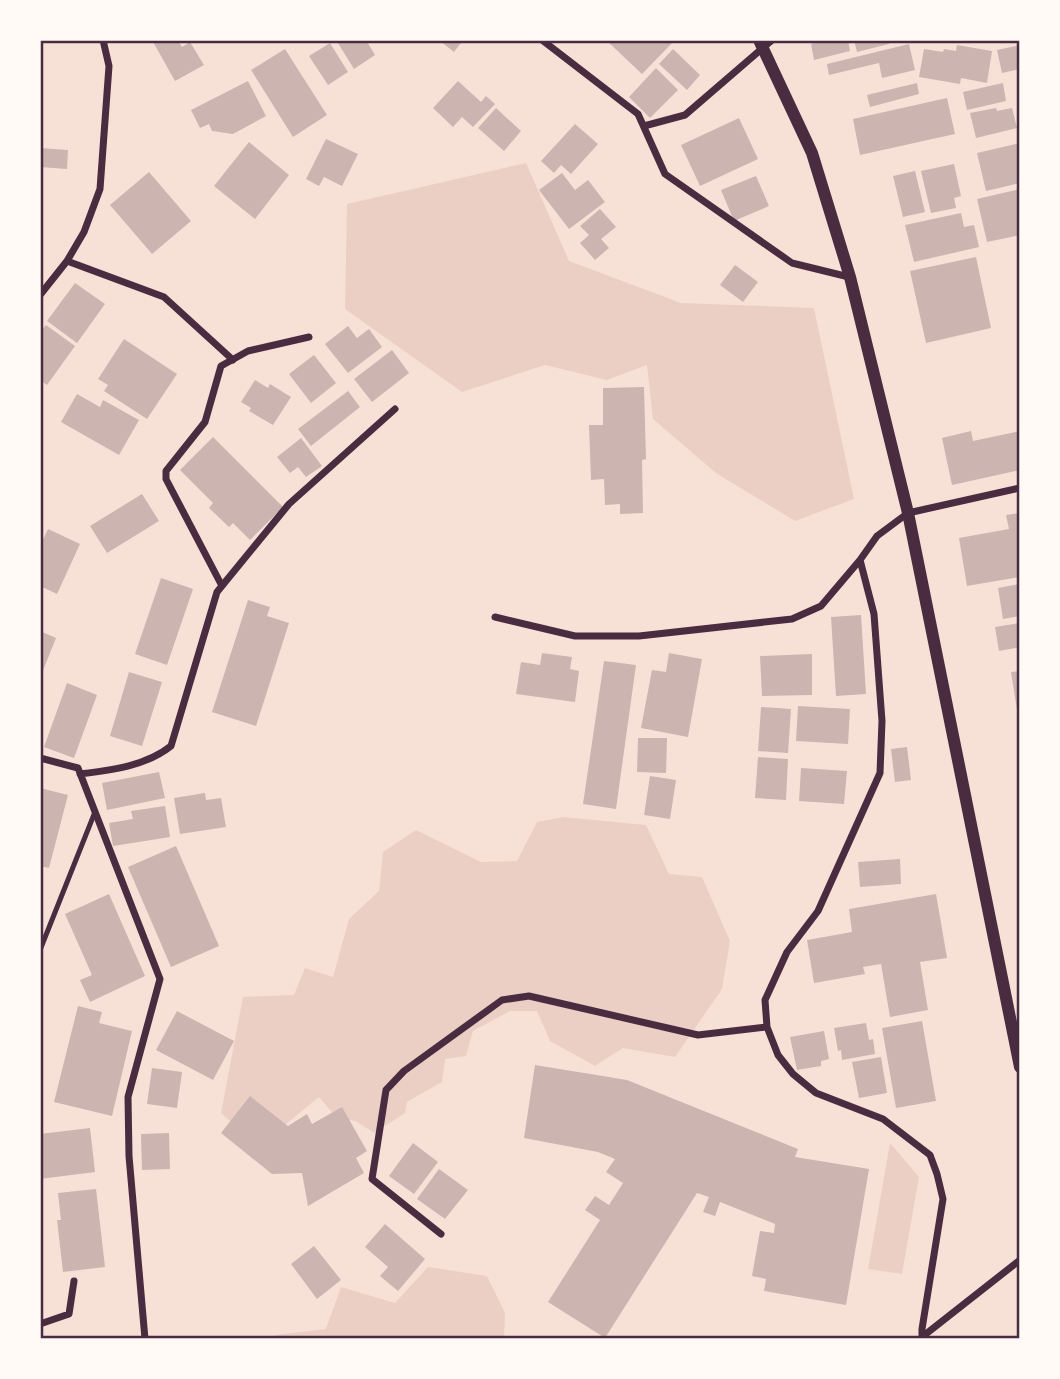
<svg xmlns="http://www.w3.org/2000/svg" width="1060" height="1379" viewBox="0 0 1060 1379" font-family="Mulish,sans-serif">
<rect width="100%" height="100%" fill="#f7e1d7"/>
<path fill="#ebcfc5" d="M526 163 569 261 681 303 814 308 854 499 795 521 716 473 653 419 647 365 607 380 545 365 462 392 345 309 347 204Z
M563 817 646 825 669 874 702 877 730 941 722 989 675 1057 623 1048 595 1066 550 1041 537 1011H510L473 1031 466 1056 445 1059 442 1082 407 1102 405 1113 374 1133 356 1121 337 1118 319 1097 258 1147 221 1113 243 997 294 995 305 968 333 977 349 919 379 891 383 852 416 830 481 862 517 861 537 822Z
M890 1143 919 1177 902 1274 868 1269Z
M428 1267 487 1276 505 1313 504 1339H274L275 1335 326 1329 341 1287 395 1303Z"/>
<path fill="#ccb4b1" d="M152 40H178L182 47 190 42 204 65 175 81Z
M336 40H366L375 55 354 69Z
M439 40H463L454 52Z
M606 40H675L642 74Z
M826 40H848L850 51 814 60 811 44Z
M854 40H888L889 44 857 52Z
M330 43 348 72 328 85 309 56Z
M909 44 915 70 882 78 879 63 829 75 827 64Z
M957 45 992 51 987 83 961 78 960 84 919 77 924 49 943 52 944 49 956 51Z
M1020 45V69L1002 73 997 50Z
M285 49 327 115 293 137 251 70Z
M673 49 700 75 687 90 659 64Z
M656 68 678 90 650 118 629 97Z
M248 81 266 116 233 134 212 131 209 124 200 128 191 110Z
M458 81 481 102 486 96 495 104 473 127 462 117 453 127 433 108Z
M917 83 919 94 870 107 867 95Z
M1003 83 1006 101 967 110 963 92Z
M947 98 955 134 860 155 853 119Z
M496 108 521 131 504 151 478 128Z
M996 108 997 111 1012 108 1017 128 976 138 970 113Z
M739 118 758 159 700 186 681 145Z
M575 124 598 144 571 174 561 165 554 173 541 161Z
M326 139 358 154 342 186 324 177 319 186 306 179Z
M249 142 289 175 255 219 214 186Z
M1020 143V183L986 191 977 153Z
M40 148 68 150 67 169 40 167Z
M954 164 961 196 954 198 956 208 931 213 921 171Z
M915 171 925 212 903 217 893 176Z
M149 172 191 221 152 254 110 205Z
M562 173 575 190 588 180 605 202 569 229 539 190Z
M756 176 769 206 734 221 721 190Z
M1020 189V235L987 242 977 199Z
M600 209 616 227 601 239 609 248 595 260 580 243 589 235 580 226Z
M961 213 964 227 974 225 979 247 914 262 905 225Z
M976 257 991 328 926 343 910 271Z
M735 265 758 282 743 302 720 285Z
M75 283 105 304 77 343 47 321Z
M46 325 75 346 47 385 40 380V332Z
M348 326 357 338 369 329 382 347 348 373 325 344Z
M124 339 177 374 147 419 104 391 108 385 98 379Z
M392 350 409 373 372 402 354 379Z
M314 355 336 383 311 403 289 374Z
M255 380 268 388 270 384 291 397 273 425 249 411 251 408 241 402Z
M644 387 646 459 642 460 643 513 620 514V504L605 505 604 479 591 480 589 425H603V388Z
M348 391 360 407 311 446 298 429Z
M77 394 100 407 103 400 139 420 119 455 61 422Z
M971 431 973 441 1020 431V470L952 485 942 438Z
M213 437 283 507 250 540 233 523 229 527 209 508 213 503 180 470Z
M301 438 322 466 306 477 298 467 290 473 277 457Z
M142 494 159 521 107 553 90 526Z
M1020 513V577L967 586 959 538 1009 529 1006 515Z
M48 529 80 544 57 594 40 586V546Z
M161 578 193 589 167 665 135 654Z
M1020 584V616L1003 619 998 588Z
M248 600 270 607 267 616 289 623 256 726 212 712Z
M861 615 866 694 836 696 831 617Z
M1020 623V647L999 651 995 627Z
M40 631 56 638 40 678Z
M542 653 572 657 570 669 579 671 575 702 516 694 521 662 540 665Z
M669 653 702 659 688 737 641 728 652 670 666 672Z
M812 654V695L762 696 760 656Z
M604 661 636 665 616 809 583 804Z
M1020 671V716H1018L1011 672Z
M129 672 162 682 142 746 110 736Z
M67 683 97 695 74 758 44 747Z
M798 706 850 709 848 744 796 741Z
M761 707 791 709 788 753 758 751Z
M638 738H667L666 773 637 772Z
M907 747 911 780 895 782 891 749Z
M758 757 788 759 786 800 755 798Z
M801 768 847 771 844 804 799 801Z
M159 772 165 798 107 810 102 783Z
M650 776 676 780 670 819 644 815Z
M40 788 68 795 49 868 40 866Z
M205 793 206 800 221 798 226 827 180 834 174 798Z
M165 806 170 837 113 846 109 823 133 819 131 811Z
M176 846 219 946 171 967 128 867Z
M900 859 901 884 860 887 858 862Z
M109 894 145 976 90 1002 80 980 92 975 65 914Z
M936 894 947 958 920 962 928 1010 890 1017 881 964 863 967 865 974 814 983 807 940 852 932 849 909Z
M78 1006 102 1012 99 1023 132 1031 112 1116 54 1102Z
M177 1011 234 1041 213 1080 156 1050Z
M922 1021 936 1101 896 1108 882 1028Z
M866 1023 869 1040 873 1039 875 1054 842 1060 841 1050 838 1051 834 1028Z
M824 1031 829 1059 821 1061V1066L797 1070 790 1037Z
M881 1057 887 1093 859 1098 852 1062Z
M535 1065 627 1080 798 1149 795 1157 869 1169 846 1305 764 1291 766 1279 752 1276 760 1231 774 1233 775 1224 720 1202 715 1216 703 1212 709 1197 697 1193 605 1338 548 1302 600 1220 585 1210 595 1196 609 1205 623 1183 606 1172 615 1159 598 1152 524 1138Z
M152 1068 182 1072 177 1108 147 1104Z
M250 1096 288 1126 307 1114 312 1124 342 1107 367 1151 356 1158 364 1173 308 1206 302 1173 272 1174 221 1133Z
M90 1128 95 1172 40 1179V1134Z
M169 1133 170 1169 142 1170 141 1134Z
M413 1143 438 1162 414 1194 389 1176Z
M439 1169 468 1190 445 1219 417 1199Z
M96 1189 105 1267 63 1272 57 1220H61L58 1193Z
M385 1224 425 1259 398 1291 380 1276 388 1267 365 1247Z
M314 1246 341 1280 317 1299 291 1264Z"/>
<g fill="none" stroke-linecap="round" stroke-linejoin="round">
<path stroke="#4a2c40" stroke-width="5" d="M40 950 95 812"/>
<path stroke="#4a2c40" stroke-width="7" d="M542 40 638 114 665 174 792 263 849 277
M644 126 685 115 772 40
M67 261 164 297 233 360
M40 295 67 261 84 232 100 189 109 66 103 40
M222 586 166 479V471L205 422 221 366 248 351 309 337
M495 617 575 636H639L792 619 821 606 860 560
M40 758 78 768 160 979 128 1097 129 1156 145 1339
M80 774C112 770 146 766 171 746L217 592 289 504 395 409
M441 1234 372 1179 386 1090 404 1071 502 1000 529 996 698 1035 767 1027
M40 1324 69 1314 74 1281
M922 1337 1020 1260
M922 1339V1329L943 1199 937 1174 930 1155 883 1119 816 1093 793 1074 778 1055 767 1027 765 1000 787 952 818 911 880 773 882 721 874 614 860 560 877 536 908 513 1020 488"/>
<path stroke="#4a2c40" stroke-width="12" d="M759 40 812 153 850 277 908 513 1020 1067"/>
</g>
<rect width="1060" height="1379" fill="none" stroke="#fffaf5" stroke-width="84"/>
<rect x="42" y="42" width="976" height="1295" fill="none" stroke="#4a2c40" stroke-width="2.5"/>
</svg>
